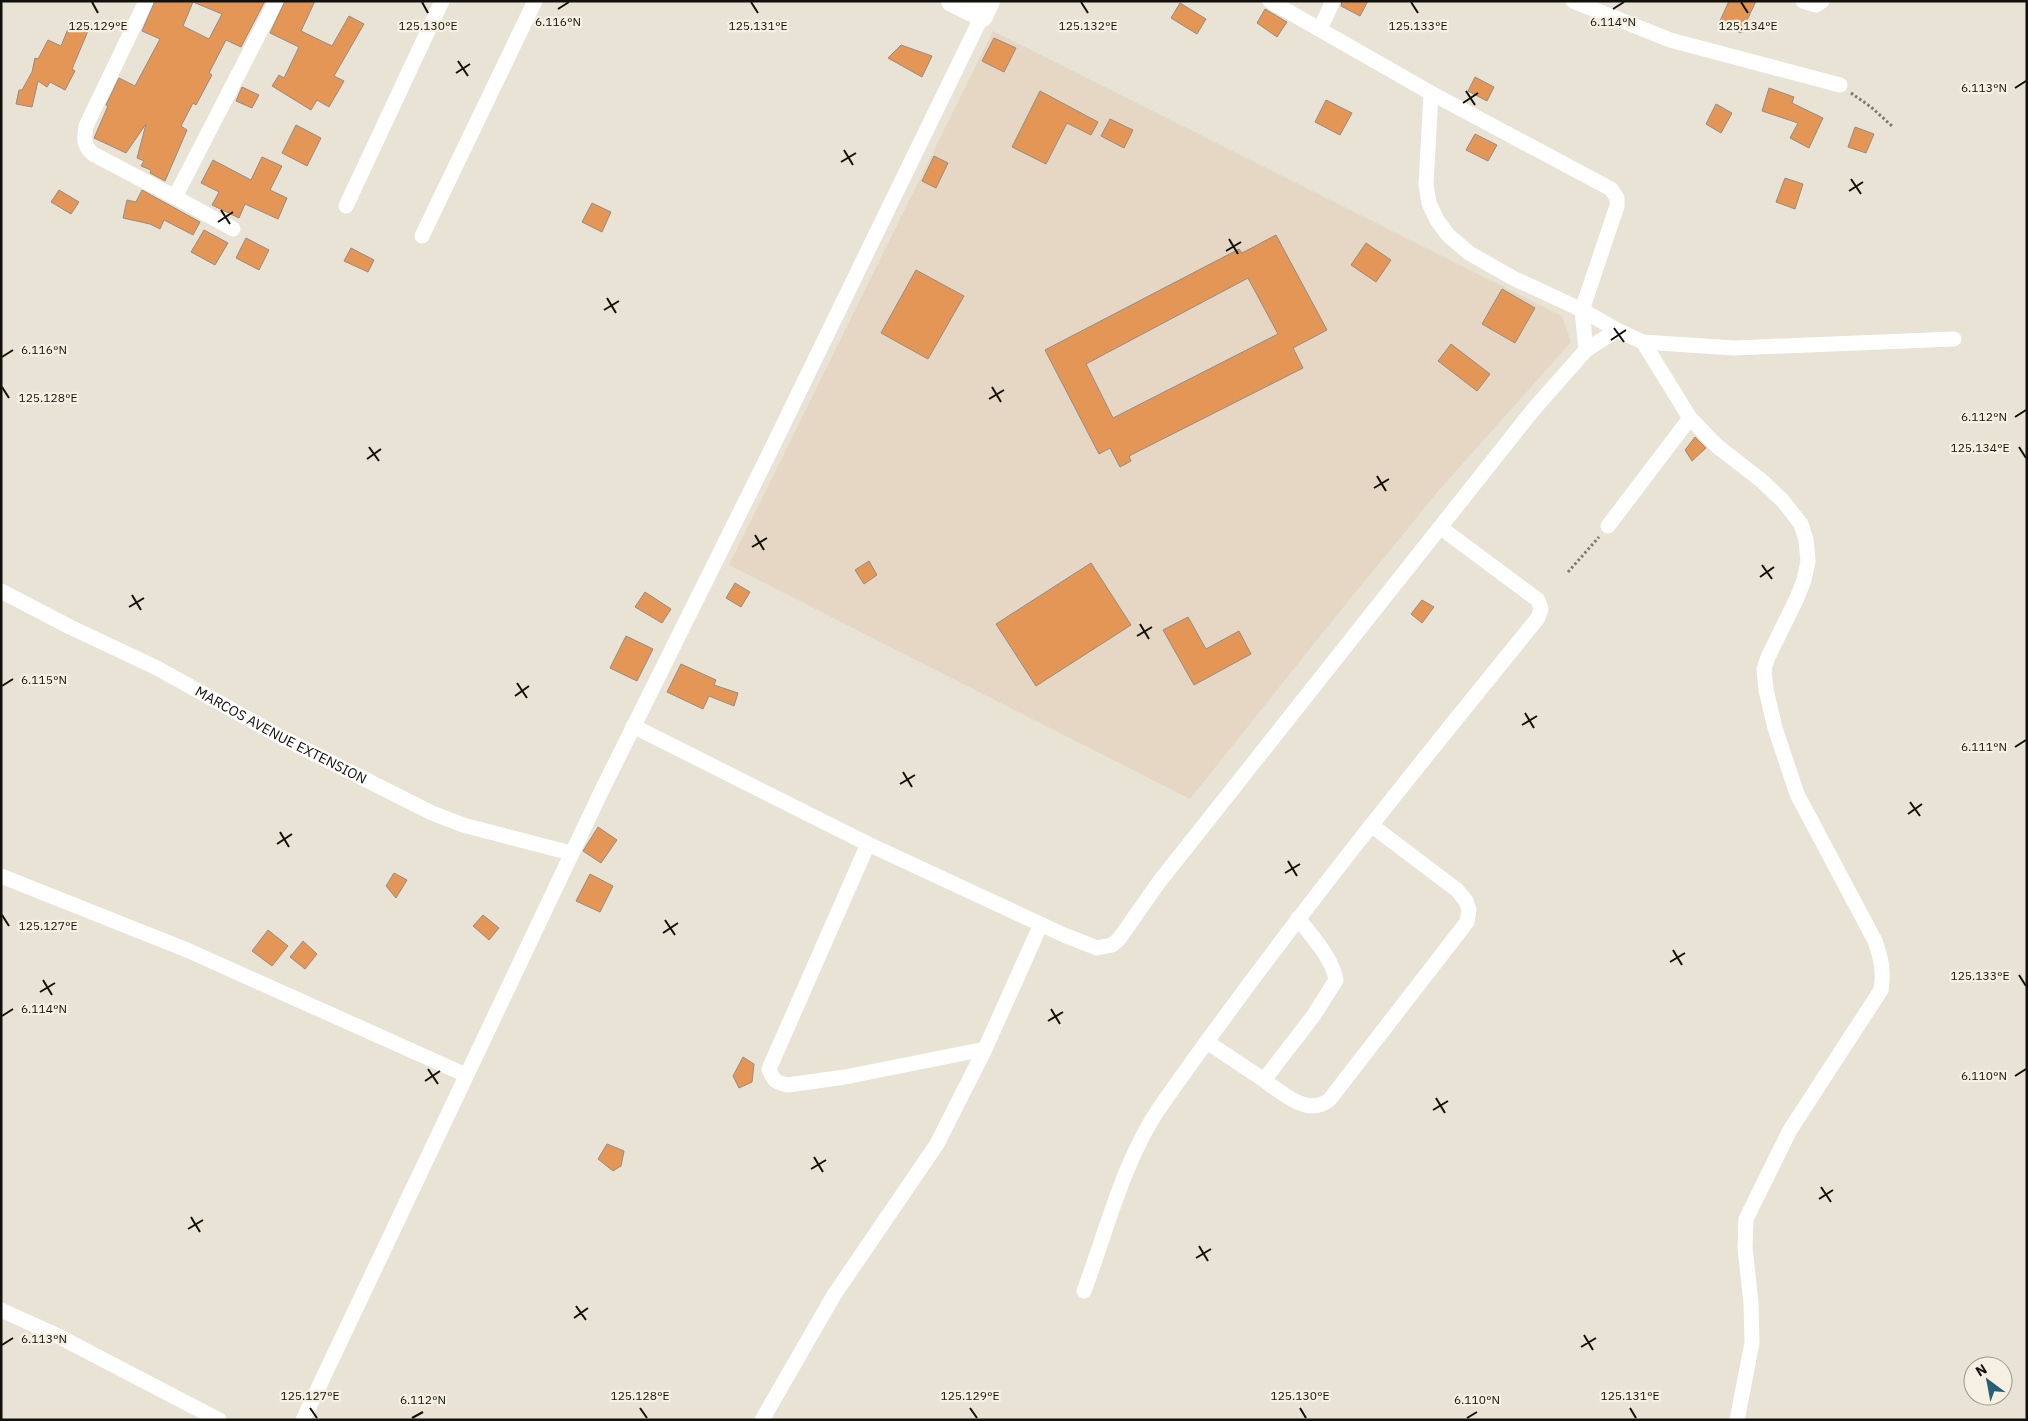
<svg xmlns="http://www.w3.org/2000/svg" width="2028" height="1421" viewBox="0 0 2028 1421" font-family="'IBM Plex Sans',sans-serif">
<rect width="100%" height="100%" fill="#e8e3d4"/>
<path fill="#e6d6c4" d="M993 31 1562 316 1571 342 1440 489 1328 626 1190 799 729 565Z"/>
<path fill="#e49656" stroke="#988b82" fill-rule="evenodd" d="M155 1H265L241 47 226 40 209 73 212 75 196 105 193 103 181 126 187 130 165 181 150 173 151 170 141 166 144 161 137 158 146 124 126 153 94 138 108 106 106 105 119 78 135 86 160 39 142 31ZM193 2 222 14 209 39 183 26Z
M285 1H315L301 31 332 46 349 16 364 24 334 76 344 81 329 107 317 100 311 110 272 86 279 75 284 78 299 47 270 33Z
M1342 1H1368L1360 16 1341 6Z
M1729 1H1756L1741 33 1719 23Z
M1180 3 1206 19 1197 34 1171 18Z
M1265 9 1287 22 1277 37 1257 23Z
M70 24 88 31 72 69 75 71 65 90 50 82 47 87 38 81 32 107 16 104 19 90H22L32 72 35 58 38 59 48 40 61 46Z
M994 38 1016 48 1004 72 982 61Z
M901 45 932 56 922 77 888 58Z
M1475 77 1494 87 1487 101 1468 91Z
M242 87 259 95 252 108 236 101Z
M1769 88 1794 97 1792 103 1823 118 1809 148 1790 138 1798 123 1762 111Z
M1040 91 1098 122 1091 135 1067 123 1046 164 1012 147Z
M1326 100 1352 113 1340 135 1315 122Z
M1716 104 1732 113 1721 133 1706 124Z
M1110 119 1133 130 1124 148 1101 136Z
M296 125 321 138 307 166 282 153Z
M1855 127 1874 134 1866 153 1848 147Z
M1475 134 1497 145 1488 161 1466 150Z
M934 156 948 163 936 188 922 181Z
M262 157 282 166 270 190 287 198 278 219 245 204 239 218 212 205 219 192 201 183 213 160 251 180Z
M1785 178 1803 184 1795 209 1776 202Z
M59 190 79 202 71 214 51 202Z
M142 190 200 222 193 235 164 220 160 229 150 224 123 218 127 200 136 202Z
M592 203 611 212 602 232 582 222Z
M204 230 228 243 215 265 191 252Z
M1276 235 1327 330 1293 348 1303 368 1129 456 1131 461 1120 467 1110 448 1099 454 1045 350 1239 249 1242 253ZM1248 278 1278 334 1113 418 1086 364Z
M246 238 269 250 259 270 236 258Z
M1366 243 1391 260 1376 282 1351 265Z
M351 248 374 260 368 272 344 261Z
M916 270 964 296 928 359 881 333Z
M1502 289 1535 308 1515 343 1482 324Z
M1451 344 1490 374 1477 391 1438 361Z
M1695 437 1706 448 1692 461 1685 450Z
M869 561 877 575 864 584 855 570Z
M1091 563 1131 625 1036 686 996 624Z
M735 583 750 592 741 607 726 598Z
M645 592 671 609 662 623 635 607Z
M1422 600 1434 607 1422 623 1411 614Z
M1188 617 1206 649 1239 631 1251 654 1194 685 1163 630Z
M626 636 653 649 637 681 610 668Z
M681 664 716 680 714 685 738 693 734 706 709 696 703 709 667 692Z
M598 827 617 840 601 863 583 851Z
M394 873 407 880 396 898 386 886Z
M590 874 613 886 600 912 576 901Z
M483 915 499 928 489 940 473 926Z
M268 930 288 946 272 966 252 951Z
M303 941 317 954 305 969 290 957Z
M743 1057 754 1064 752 1082 739 1088 733 1076Z
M607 1144 624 1151 621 1166 613 1171 598 1159Z"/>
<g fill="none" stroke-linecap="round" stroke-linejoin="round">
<path stroke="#7c796f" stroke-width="3" stroke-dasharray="2.5 2.5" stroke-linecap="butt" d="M1851 93 1871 107 1892 126
M1568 572 1599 537"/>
<g stroke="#fff" stroke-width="15">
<path d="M146 1 86 126C84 139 83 145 93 154L175 197 276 1"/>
<path d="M1270 1 1431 93 1426 185 1429 203 1437 220 1448 235 1469 253 1513 278 1582 310 1617 330 1643 342 1734 348 1954 339"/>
<path d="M1573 1 1670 40 1840 85"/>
<path d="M1803 1 1816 5 1822 1"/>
<path d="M1320 29 1333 1"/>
<path d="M1431 93 1611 189 1617 198V206L1582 310 1586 350"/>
<path d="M175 197 233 229"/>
<path d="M346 206 442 1"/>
<path d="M422 236 535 1"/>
<path d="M1643 342 1690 418 1717 446 1762 481 1783 501 1801 524 1806 540 1808 561 1804 580 1797 598 1768 657 1764 669 1766 690 1775 728 1797 794 1875 941C1881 958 1884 971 1881 990L1790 1130 1746 1219 1745 1248 1751 1303 1752 1343 1737 1420"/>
<path d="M1608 526 1690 418"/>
<path id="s1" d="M1 591 70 627 157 668 281 737 432 813 463 825 571 853"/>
<path d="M633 726 868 844 1064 935 1097 948 1112 945 1119 939 1159 882 1533 410 1586 350 1617 330"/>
<path d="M868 844 769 1069C773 1080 776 1083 788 1085L845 1077 985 1049"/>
<path d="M1 876 187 950 466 1075"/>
<path d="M1207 1042 1264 1080 1314 1015 1336 980C1332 957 1312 937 1298 918"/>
<path d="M1264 1080C1282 1093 1309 1118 1330 1099L1467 922 1469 910 1466 901 1457 890 1371 825"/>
<path d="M1084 1291C1107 1230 1122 1165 1158 1110 1277 940 1407 779 1538 618L1541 609 1538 600 1441 528"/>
<path d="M1 1310 52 1333 219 1420"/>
<path d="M303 1420 601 792 768 456 982 16"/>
<path d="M762 1420 834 1295 937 1144 985 1049 1041 924"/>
</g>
<path stroke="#fff" stroke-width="22" d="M952 1 982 16 989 1"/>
</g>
<path fill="none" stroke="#12100b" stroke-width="2" d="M92 2 98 13M422 2 428 13M751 2 758 13M1081 2 1088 13M1411 2 1418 13M1741 2 1748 13M558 9 569 2M1613 9 1624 2M458 61 468 76M456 73 470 64M2015 88 2026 81M1466 91 1475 105M1463 103 1478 93M844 150 853 165M841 162 856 153M1851 179 1861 194M1849 191 1863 182M221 210 230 224M218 222 233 212M1229 239 1238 254M1226 251 1241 242M607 298 616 313M604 310 619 301M1614 328 1624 342M1611 340 1626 330M2 357 13 350M2 387 9 398M992 387 1001 402M989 399 1004 390M2015 417 2026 410M369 447 379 461M2019 447 2026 458M367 459 381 449M1377 476 1386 491M1374 488 1389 479M755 535 764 550M752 547 767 538M1762 565 1772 579M1760 577 1774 567M132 595 141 610M129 607 144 598M1140 624 1149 639M1137 636 1152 627M517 683 527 698M2 686 13 679M515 696 529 686M1525 713 1534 728M1522 725 1537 716M2015 747 2026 740M903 772 912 787M900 784 915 775M1910 802 1920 816M1908 814 1922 804M280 832 289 847M277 844 292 834M1288 861 1297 876M1285 873 1300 864M2 915 9 926M665 920 675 935M663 933 678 923M1673 950 1682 965M1670 962 1685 953M2019 975 2026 986M43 980 52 995M40 992 55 983M1051 1009 1060 1024M2 1016 13 1009M1048 1021 1063 1012M428 1069 438 1084M2015 1076 2026 1069M425 1081 440 1071M1436 1098 1445 1113M1433 1110 1448 1101M814 1157 823 1172M811 1169 826 1160M1821 1187 1831 1202M1819 1199 1833 1190M191 1217 200 1232M188 1229 203 1220M1199 1246 1208 1261M1196 1258 1211 1249M576 1306 586 1320M574 1318 588 1308M1584 1335 1593 1350M2 1345 13 1338M1581 1347 1596 1338M310 1408 317 1418M640 1408 647 1418M970 1408 977 1418M1300 1408 1306 1418M1630 1408 1636 1418M412 1418 423 1412M1467 1418 1477 1412"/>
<g text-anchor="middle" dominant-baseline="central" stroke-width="4.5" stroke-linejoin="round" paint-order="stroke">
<g font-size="14" fill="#12100b" stroke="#f5f0e1">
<text stroke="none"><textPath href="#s1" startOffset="315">MARCOS AVENUE EXTENSION</textPath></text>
</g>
</g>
<g font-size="12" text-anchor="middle" fill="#12100b" stroke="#f5f0e1" stroke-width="4.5" stroke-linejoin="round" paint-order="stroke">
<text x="558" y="26">6.116°N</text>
<text x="1613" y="26">6.114°N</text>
<text x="428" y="30">125.130°E</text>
<text x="1088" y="30">125.132°E</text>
<text x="1748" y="30">125.134°E</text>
<text x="98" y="30">125.129°E</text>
<text x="758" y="30">125.131°E</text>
<text x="1418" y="30">125.133°E</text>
<text x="1984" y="92">6.113°N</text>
<text x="44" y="354">6.116°N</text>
<text x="48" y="402">125.128°E</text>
<text x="1984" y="421">6.112°N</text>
<text x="1980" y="452">125.134°E</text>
<text x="44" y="684">6.115°N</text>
<text x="1984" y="751">6.111°N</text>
<text x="48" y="930">125.127°E</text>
<text x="1980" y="980">125.133°E</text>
<text x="44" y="1013">6.114°N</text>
<text x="1984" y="1080">6.110°N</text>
<text x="44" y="1343">6.113°N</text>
<text x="310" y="1400">125.127°E</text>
<text x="640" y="1400">125.128°E</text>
<text x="970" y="1400">125.129°E</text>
<text x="1300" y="1400">125.130°E</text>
<text x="1630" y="1400">125.131°E</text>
<text x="423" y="1404">6.112°N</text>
<text x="1477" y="1404">6.110°N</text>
</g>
<rect width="2028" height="1421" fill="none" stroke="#12100b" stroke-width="5"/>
<g transform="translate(1988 1381) rotate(328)"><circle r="24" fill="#f5f0e1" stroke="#9a968b"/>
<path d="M0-4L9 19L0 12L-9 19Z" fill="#285f79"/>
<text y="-8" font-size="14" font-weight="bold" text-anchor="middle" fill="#12100b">N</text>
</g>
</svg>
